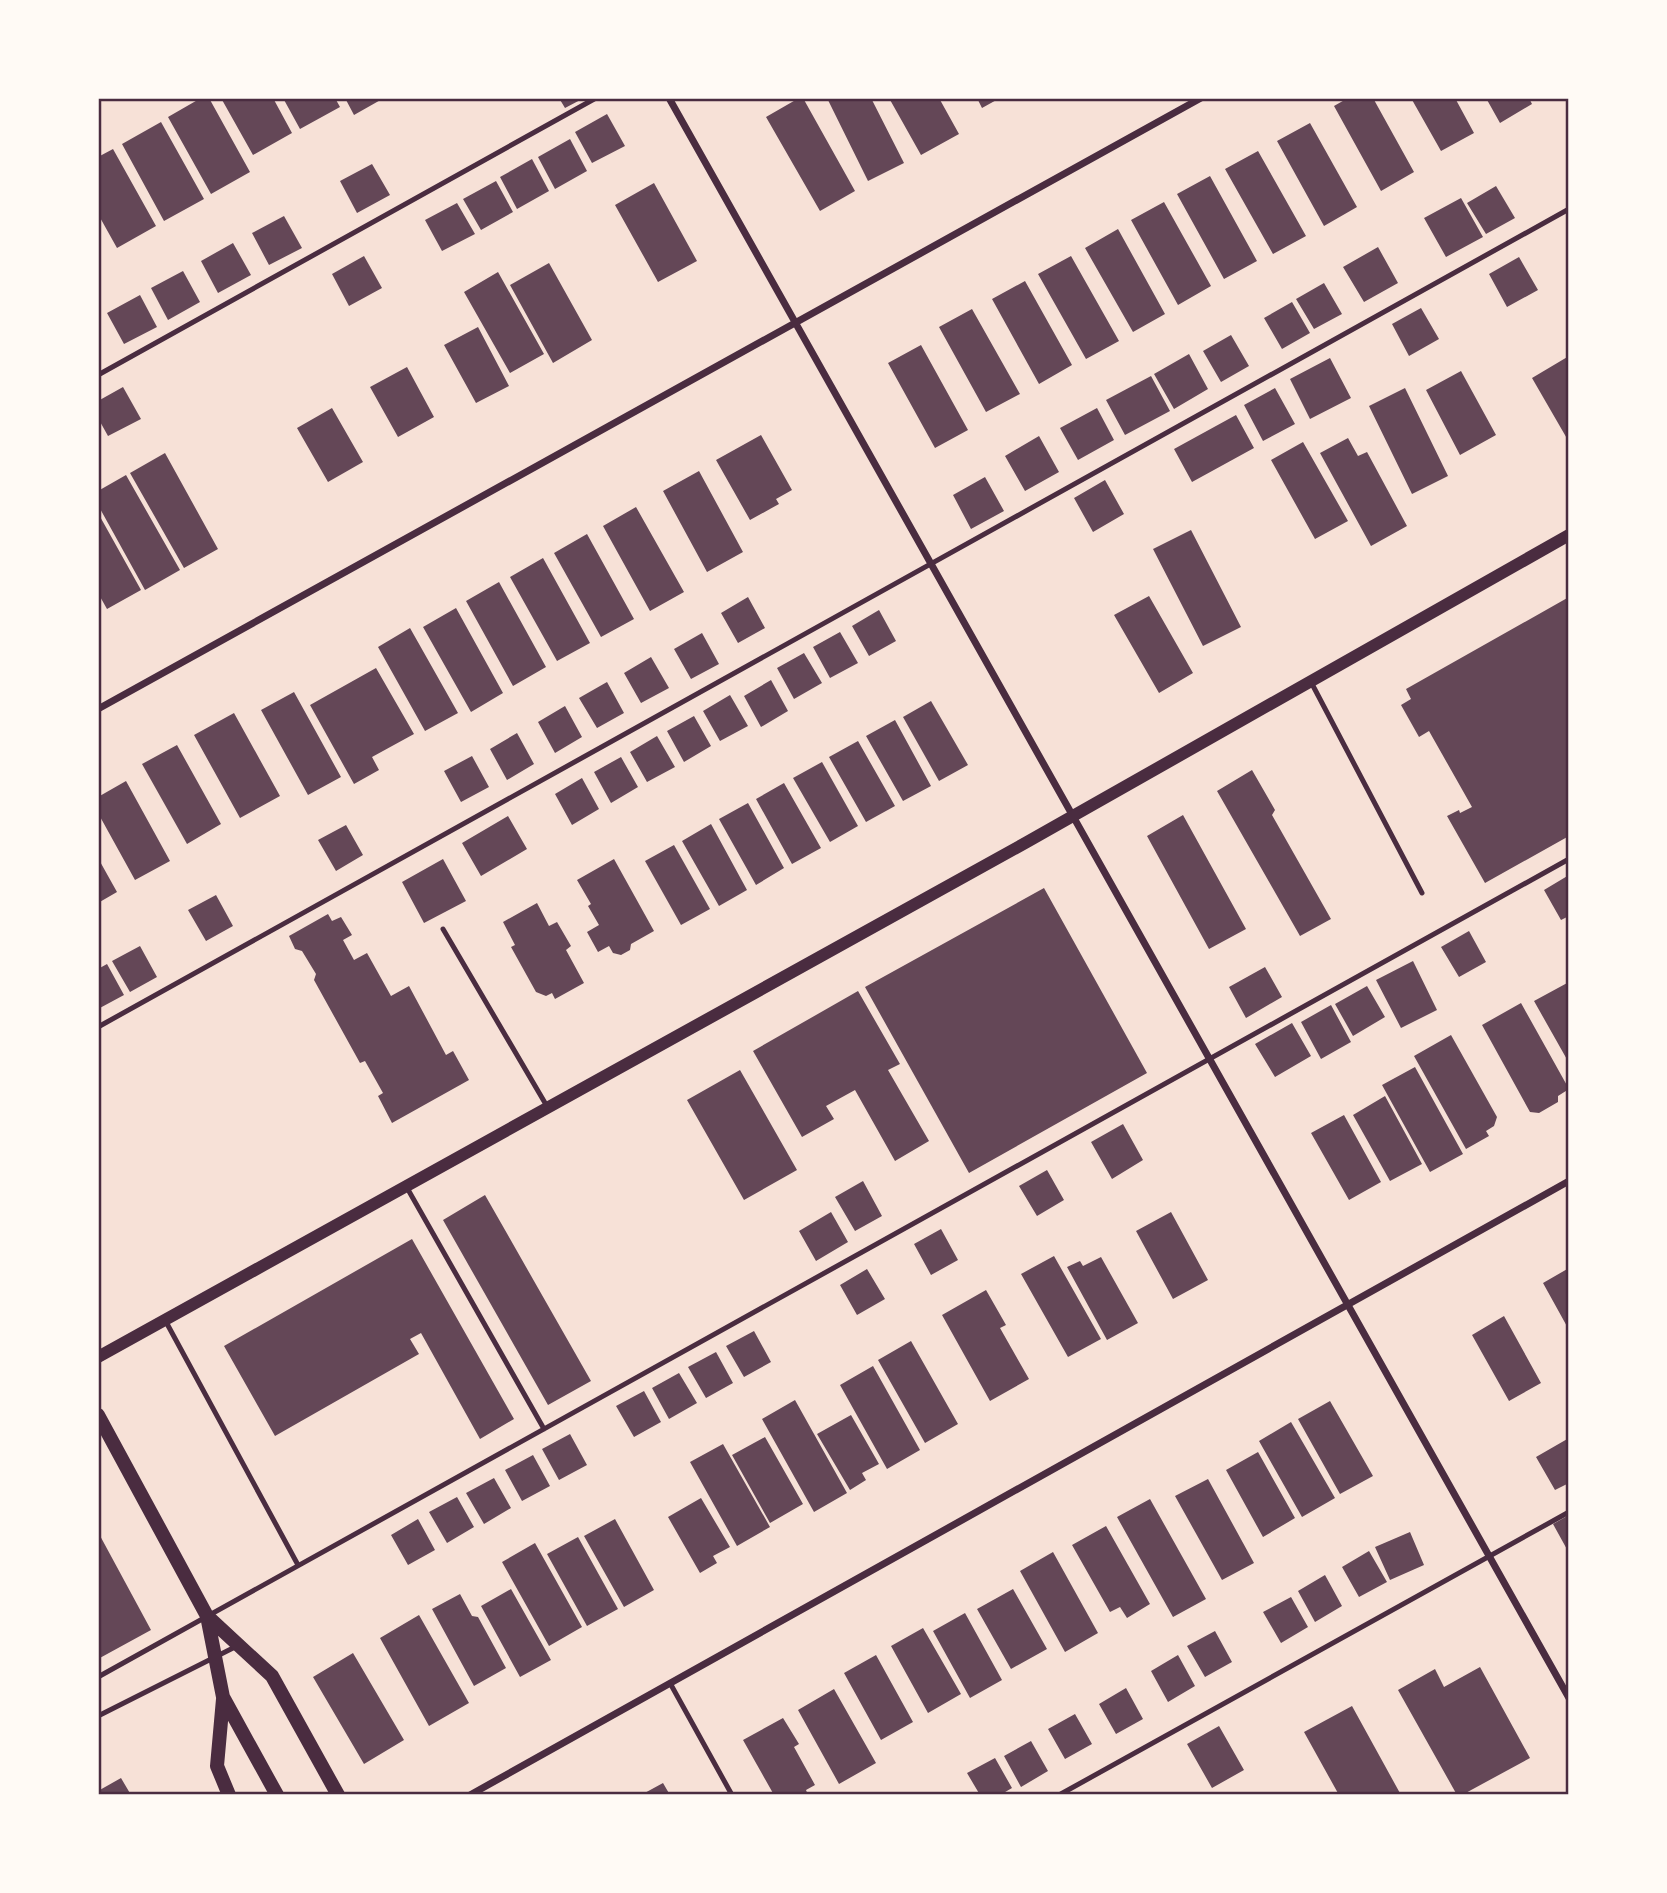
<svg xmlns="http://www.w3.org/2000/svg" width="1667" height="1893" viewBox="0 0 1667 1893" font-family="Rubik,sans-serif">
<rect width="100%" height="100%" fill="#f7e1d7"/>
<path fill="#644757" d="M201 98H209L250 172 211 194 168 117Z
M221 98H273L292 133 253 155Z
M283 98H335L340 107 300 129Z
M345 98H384L354 115Z
M559 98H584L565 108Z
M799 98H803L855 191 820 211 766 117Z
M827 98H871L904 163 868 181Z
M889 98H939L959 134 921 155Z
M977 98H1000L982 108Z
M1348 98H1373L1414 172 1381 191 1334 106Z
M1411 98H1455L1474 133 1441 151Z
M1486 98H1529L1532 104 1500 123Z
M607 114 625 146 592 163 575 132Z
M161 122 204 199 164 221 122 144Z
M1310 123 1357 207 1324 226 1277 141Z
M570 139 587 171 555 189 538 157Z
M113 149 156 226 117 248 98 214V157Z
M1258 151 1306 236 1273 254 1225 169Z
M532 159 549 191 517 209 500 177Z
M372 164 390 195 357 213 340 181Z
M1210 176 1257 261 1224 279 1177 194Z
M496 181 513 212 481 230 463 199Z
M654 183 697 261 658 282 615 205Z
M1496 186 1515 218 1486 234 1467 203Z
M1461 198 1483 237 1446 257 1424 218Z
M1164 202 1211 286 1178 305 1131 220Z
M457 203 475 234 442 251 425 220Z
M284 216 302 248 269 265 252 233Z
M1118 229 1165 314 1133 332 1085 248Z
M233 243 251 275 218 293 201 261Z
M1378 247 1398 283 1364 302 1343 267Z
M364 256 382 288 349 306 332 274Z
M1071 256 1119 341 1086 359 1038 274Z
M1519 257 1538 290 1507 307 1489 274Z
M549 263 592 340 553 363 510 285Z
M183 271 200 302 168 320 151 288Z
M498 272 544 354 510 373 464 292Z
M1025 281 1072 365 1039 384 992 299Z
M1324 283 1342 314 1314 329 1296 299Z
M140 295 157 327 124 344 107 313Z
M1292 302 1310 333 1282 349 1264 318Z
M1421 308 1439 339 1409 356 1392 324Z
M972 309 1020 394 986 412 939 327Z
M478 327 509 386 476 403 444 345Z
M1231 335 1249 366 1221 382 1203 351Z
M921 345 968 430 935 448 888 363Z
M1189 354 1208 389 1174 409 1154 374Z
M1569 356V442L1532 378Z
M1330 358 1351 398 1310 419 1290 379Z
M407 367 434 417 398 437 370 387Z
M1461 371 1496 435 1460 455 1426 390Z
M1151 376 1170 411 1125 435 1106 400Z
M123 387 141 419 108 436 98 418V401Z
M1275 388 1295 424 1263 441 1244 405Z
M1405 388 1448 476 1412 494 1369 406Z
M332 408 363 462 328 482 297 428Z
M1097 408 1114 440 1078 460 1060 428Z
M1236 415 1254 448 1192 482 1174 449Z
M761 435 792 490 776 499 779 504 750 520 716 460Z
M1039 436 1059 472 1025 491 1005 456Z
M1348 438 1358 456 1367 452 1407 526 1371 546 1320 453Z
M1303 442 1348 521 1315 539 1271 460Z
M165 453 218 549 184 568 130 473Z
M699 471 743 552 707 572 663 491Z
M126 475 180 570 145 590 98 505V491Z
M985 477 1004 511 971 529 953 495Z
M1105 480 1124 514 1093 532 1074 498Z
M636 507 684 592 650 611 603 526Z
M98 513 141 590 107 609 98 593Z
M1191 530 1241 627 1203 646 1153 549Z
M587 534 634 619 601 637 554 553Z
M543 558 590 643 557 661 510 577Z
M499 582 546 667 513 686 466 601Z
M1149 596 1193 673 1159 693 1114 615Z
M748 597 765 628 738 643 721 613Z
M1569 597V836L1485 883 1447 816 1459 810 1460 813 1472 807 1429 731 1419 737 1401 705 1411 699 1406 689Z
M456 608 503 693 471 712 423 627Z
M879 610 896 641 869 656 852 626Z
M410 628 458 713 425 731 378 647Z
M840 632 858 663 830 678 813 647Z
M702 633 719 664 691 679 674 649Z
M804 653 822 683 794 699 777 668Z
M651 657 669 688 641 703 624 673Z
M376 668 414 734 372 757 379 770 354 784 310 705Z
M771 680 788 711 761 727 744 696Z
M607 682 624 713 597 728 579 698Z
M294 692 341 777 308 795 261 710Z
M730 695 748 726 720 741 703 711Z
M931 701 968 765 939 781 903 717Z
M565 706 582 737 555 753 538 722Z
M234 713 280 796 240 818 194 735Z
M694 716 711 746 684 762 667 731Z
M895 720 931 786 903 801 866 736Z
M517 733 534 764 507 780 490 749Z
M657 736 675 767 647 782 630 752Z
M858 741 895 806 866 822 829 757Z
M177 745 221 824 187 844 142 764Z
M472 756 489 787 461 802 444 771Z
M621 757 638 787 611 803 594 772Z
M822 762 858 826 830 842 793 778Z
M1252 770 1275 810 1272 815 1331 919 1300 936 1217 791Z
M582 778 599 809 572 825 555 794Z
M126 781 170 861 135 880 98 813V797Z
M784 783 821 848 792 864 756 799Z
M748 803 784 868 756 885 719 819Z
M1183 815 1246 929 1209 949 1147 836Z
M508 816 527 849 481 876 462 843Z
M711 824 747 890 719 906 682 841Z
M346 825 363 855 336 871 318 840Z
M674 845 710 909 681 925 645 861Z
M98 858 117 892 98 903Z
M443 859 466 901 424 923 402 882Z
M614 859 654 931 631 944 630 950 621 955 613 953 609 946 598 952 587 932 599 925 588 906 591 904 577 880Z
M1569 875V916L1561 920 1544 890Z
M1044 888 1147 1073 969 1173 865 987Z
M216 895 233 926 206 941 188 910Z
M537 903 549 926 557 922 571 946 566 950 584 983 555 999 552 993 546 996 536 992 511 947 515 945 503 922Z
M328 914 332 921 341 917 352 935 343 940 354 960 367 953 391 996 409 986 446 1055 453 1051 469 1080 392 1123 378 1096 383 1093 365 1061 360 1063 314 980 316 974 302 951 295 949 289 936Z
M1469 931 1486 962 1459 977 1441 947Z
M140 946 157 977 130 992 112 961Z
M1413 961 1437 1010 1401 1028 1376 980Z
M107 964 124 995 98 1009V969Z
M1265 967 1282 997 1246 1018 1229 987Z
M1569 982V1063L1534 1001Z
M1367 986 1385 1017 1353 1036 1335 1004Z
M858 991 900 1064 888 1070 929 1141 895 1161 855 1090 826 1106 834 1119 802 1137 753 1051Z
M1521 1003 1569 1089 1558 1096V1102L1539 1113 1530 1112 1482 1025Z
M1331 1005 1351 1042 1321 1059 1301 1022Z
M1292 1023 1311 1056 1275 1077 1255 1044Z
M1451 1035 1497 1117 1494 1126 1486 1131 1489 1136 1466 1149 1414 1056Z
M1415 1067 1463 1154 1430 1172 1382 1085Z
M740 1070 797 1170 744 1200 687 1100Z
M1385 1096 1422 1164 1390 1181 1353 1115Z
M1344 1115 1381 1182 1349 1200 1311 1133Z
M1123 1124 1143 1160 1112 1179 1091 1142Z
M1047 1170 1064 1200 1037 1216 1019 1186Z
M863 1181 882 1216 855 1231 835 1197Z
M485 1195 591 1381 548 1405 443 1220Z
M831 1212 848 1242 816 1261 799 1231Z
M1171 1212 1208 1280 1173 1299 1136 1231Z
M941 1229 958 1260 931 1275 914 1244Z
M412 1239 514 1419 480 1439 421 1333 410 1339 419 1354 275 1436 224 1346Z
M1054 1256 1101 1339 1068 1357 1021 1274Z
M1101 1257 1138 1323 1107 1340 1067 1267 1080 1261 1083 1266Z
M1569 1268V1330L1543 1283Z
M867 1269 885 1299 857 1315 840 1285Z
M986 1290 1006 1325 1000 1328 1029 1379 990 1401 942 1315Z
M1504 1316 1541 1383 1509 1401 1472 1335Z
M754 1331 771 1362 744 1377 726 1346Z
M911 1341 958 1424 925 1443 878 1360Z
M716 1352 733 1383 706 1398 688 1367Z
M873 1366 920 1450 887 1469 840 1385Z
M679 1373 697 1403 669 1419 652 1388Z
M644 1391 661 1422 634 1437 616 1406Z
M795 1400 847 1493 814 1512 762 1419Z
M1330 1401 1373 1476 1340 1494 1298 1419Z
M851 1415 879 1464 862 1473 866 1480 850 1490 817 1434Z
M1291 1422 1335 1498 1302 1517 1259 1441Z
M570 1434 587 1465 559 1480 542 1449Z
M765 1437 803 1504 770 1523 732 1455Z
M1569 1438V1483L1555 1490 1536 1457Z
M723 1444 770 1527 737 1546 690 1462Z
M1258 1452 1295 1518 1263 1537 1226 1470Z
M533 1455 550 1486 522 1501 505 1470Z
M494 1478 511 1508 484 1524 466 1493Z
M1208 1479 1254 1563 1222 1580 1175 1496Z
M457 1497 474 1527 447 1543 429 1512Z
M701 1498 730 1547 713 1556 717 1563 700 1573 668 1517Z
M1150 1499 1206 1599 1173 1617 1117 1517Z
M1569 1515V1553L1553 1524Z
M418 1519 435 1550 408 1565 391 1535Z
M615 1519 654 1590 624 1607 584 1536Z
M1106 1526 1150 1604 1127 1618 1120 1607 1110 1612 1072 1545Z
M98 1532 151 1630 98 1659Z
M1410 1532 1424 1565 1390 1580 1375 1547Z
M578 1537 618 1609 587 1626 547 1554Z
M535 1543 582 1627 549 1646 502 1562Z
M1369 1551 1387 1582 1359 1597 1342 1567Z
M1053 1552 1098 1633 1065 1652 1020 1571Z
M1325 1575 1342 1606 1315 1622 1298 1591Z
M511 1589 551 1660 520 1677 481 1606Z
M1013 1589 1047 1649 1011 1669 977 1609Z
M460 1594 472 1616 478 1617 506 1668 474 1686 432 1609Z
M1291 1597 1308 1627 1281 1643 1263 1612Z
M965 1613 1002 1680 970 1698 933 1631Z
M419 1615 469 1703 429 1726 380 1638Z
M923 1628 961 1694 928 1713 891 1646Z
M1215 1631 1232 1662 1205 1677 1187 1646Z
M353 1653 404 1740 364 1764 313 1677Z
M876 1655 913 1722 881 1740 844 1673Z
M1178 1655 1195 1686 1168 1702 1151 1671Z
M1480 1667 1530 1758 1462 1795H1457L1398 1690 1435 1669 1444 1687Z
M1126 1688 1143 1719 1116 1734 1099 1704Z
M834 1689 876 1763 839 1784 798 1710Z
M1352 1706 1401 1795H1339L1304 1732Z
M1075 1714 1092 1744 1065 1759 1048 1729Z
M783 1718 799 1744 794 1747 815 1785 806 1790 808 1795H774L743 1740Z
M1219 1726 1244 1770 1212 1788 1187 1744Z
M1031 1741 1048 1771 1021 1787 1004 1756Z
M995 1758 1012 1788 1000 1795H980L967 1773Z
M121 1778 131 1795H98V1791Z
M663 1783 670 1795H641Z"/>
<g fill="none" stroke-linecap="round" stroke-linejoin="round">
<path stroke="#4a2c40" stroke-width="5" d="M98 375 596 98
M1311 682 1422 893
M443 929 548 1108
M98 1027 1569 209
M406 1186 544 1429
M165 1320 298 1565
M98 1677 1569 859
M670 1683 732 1795
M98 1716 235 1647
M1059 1795 1569 1512"/>
<path stroke="#4a2c40" stroke-width="7" d="M669 98 1569 1698
M98 709 1201 98
M470 1795 1569 1181"/>
<path stroke="#4a2c40" stroke-width="12" d="M98 1357 1027 842 1569 535"/>
<path stroke="#4a2c40" stroke-width="14" d="M98 1415 207 1616 223 1697 277 1795
M207 1616 272 1676 338 1795
M223 1699 217 1766 229 1795"/>
</g>
<rect width="1667" height="1893" fill="none" stroke="#fffaf5" stroke-width="200"/>
<rect x="100" y="100" width="1467" height="1693" fill="none" stroke="#4a2c40" stroke-width="2.5"/>
</svg>
